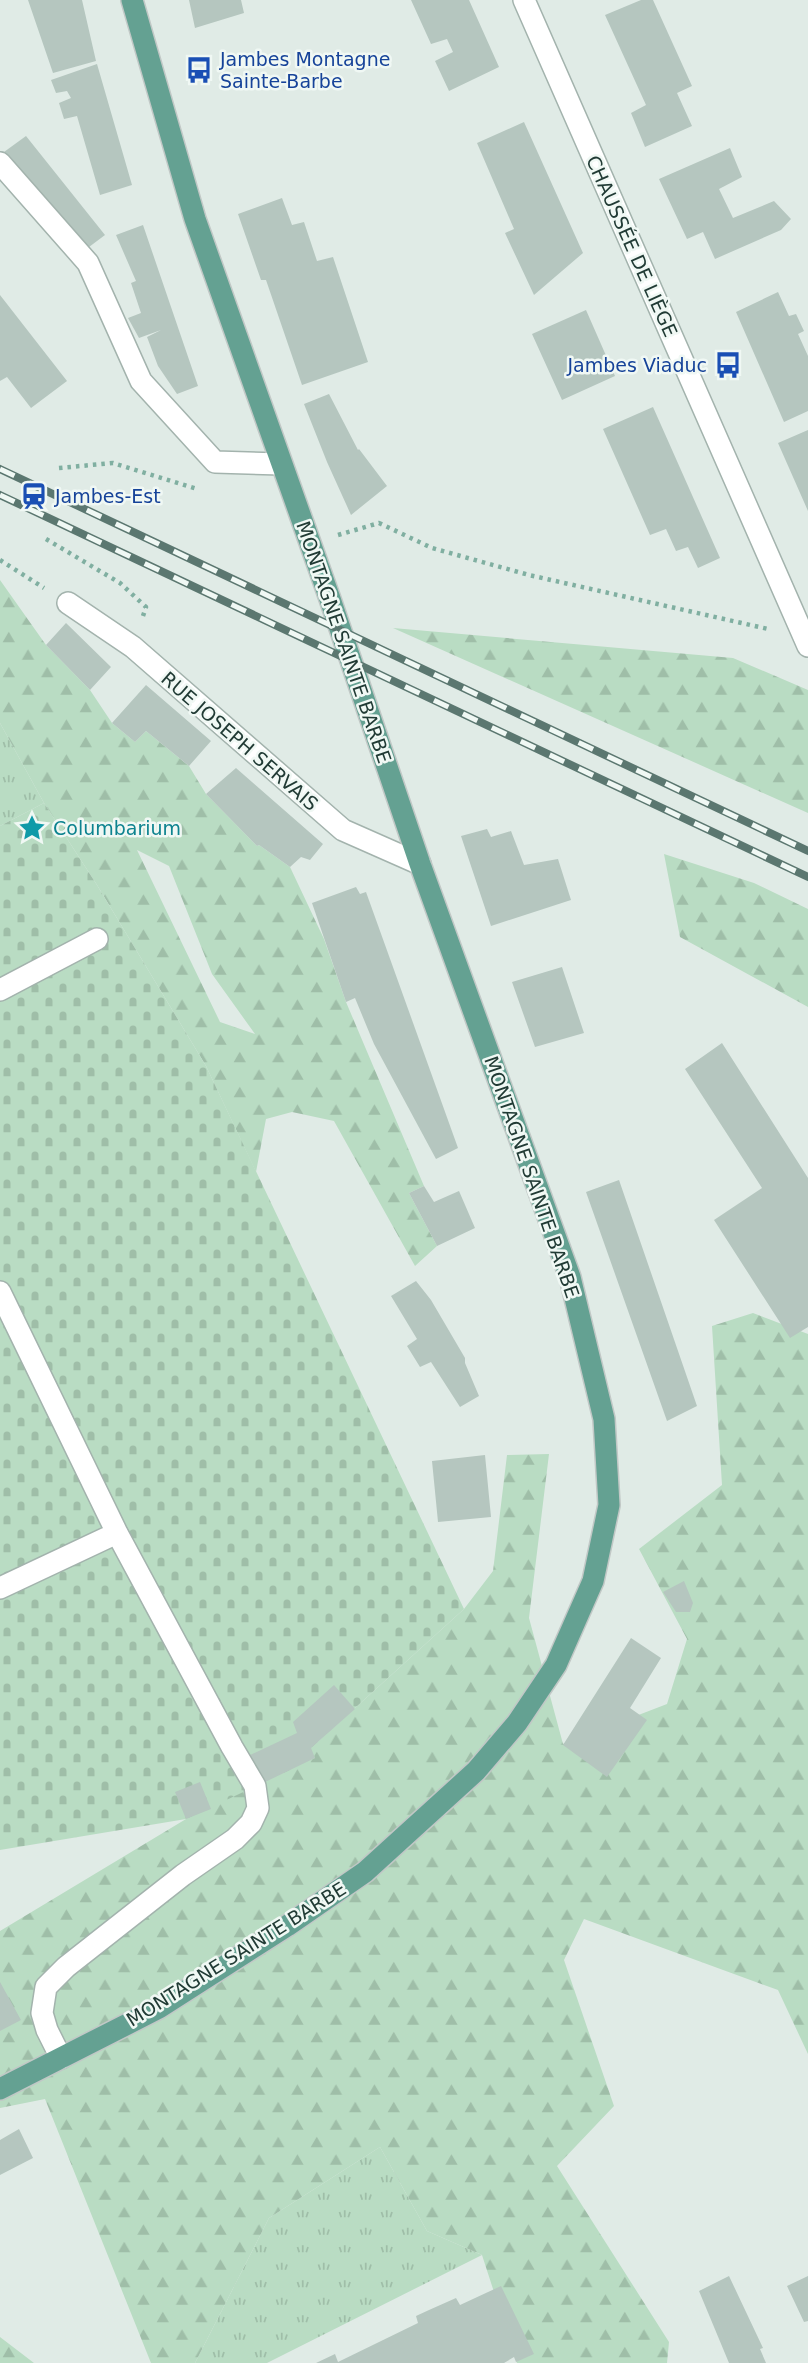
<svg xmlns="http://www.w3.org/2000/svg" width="808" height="2363" viewBox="0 0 808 2363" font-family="'DejaVu Sans',sans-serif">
<defs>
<pattern id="grass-tufts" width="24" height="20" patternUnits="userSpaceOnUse" patternTransform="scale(1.75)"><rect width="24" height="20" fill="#b9dcc3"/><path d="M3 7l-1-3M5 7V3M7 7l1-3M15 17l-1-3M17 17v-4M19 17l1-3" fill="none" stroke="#9fbea8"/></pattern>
<pattern id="forest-firs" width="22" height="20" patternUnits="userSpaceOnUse" patternTransform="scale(1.75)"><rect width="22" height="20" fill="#b9dcc3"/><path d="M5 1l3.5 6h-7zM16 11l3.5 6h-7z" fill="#9fbea8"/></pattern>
<pattern id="cemetery-stones" width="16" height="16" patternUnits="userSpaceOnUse" patternTransform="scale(1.75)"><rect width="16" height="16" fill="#b9dcc3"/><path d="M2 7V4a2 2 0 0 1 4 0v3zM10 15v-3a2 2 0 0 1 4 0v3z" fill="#9fbea8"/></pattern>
</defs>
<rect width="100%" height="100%" fill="#e0ebe6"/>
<path fill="url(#grass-tufts)" d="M0 723 44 803 0 826Z
M380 2147 427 2231 482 2255 267 2363H195L269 2218Z"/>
<path fill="url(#forest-firs)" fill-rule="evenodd" d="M0 580 46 645 90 690 112 723 135 742 146 731 189 766 206 794 257 846 259 845 290 867 324 939 346 1002 424 1186 409 1193 437 1246 415 1266 334 1121 292 1112 266 1119 256 1172 206 1066 97 885 44 803 0 723ZM137 850 169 866 212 974 255 1034 220 1022Z
M393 628 733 658 808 690V813Z
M664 854 754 883 808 909V1007L680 937Z
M753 1313 808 1334V2054L778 1990 584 1919 564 1960 614 2106 557 2166 669 2342 667 2363H517L482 2255 427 2231 380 2147 269 2218 195 2363H151L45 2099 0 2108V1931L186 1819 311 1748 464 1609 493 1571 507 1455 549 1454 529 1618 563 1744 667 1704 687 1639 639 1549 722 1485 712 1326Z
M0 2337 34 2363H0Z"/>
<path fill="url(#cemetery-stones)" d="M44 803 97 885 206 1066 464 1609 311 1748 315 1758 186 1819 0 1850V826Z"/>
<path fill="#b5c6bf" d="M28 0H82L96 61 53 73Z
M189 0H241L244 13 195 28Z
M411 0H469L499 67 449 91 435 61 453 52 447 39 431 44Z
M641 0H653L692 86 677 93 692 126 645 147 631 113 646 105 605 15Z
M97 64 132 185 100 195 77 116 64 119 59 103 71 98 67 91 56 93 51 80Z
M524 122 583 253 534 295 505 233 514 229 477 143Z
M26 136 105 235 85 250 4 152Z
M730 148 742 177 719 189 733 218 774 201 791 219 781 230 715 259 703 232 687 239 659 179Z
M282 198 292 225 304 222 317 261 333 257 368 362 302 385 266 280H261L238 214Z
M143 225 198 386 177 394 158 366 147 337 161 330 139 338 128 318 141 313 131 283 136 281 116 235Z
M778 292 789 316 796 314 804 331 798 334 808 356V411L784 422 736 312Z
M0 295 67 381 31 408 7 377 0 381Z
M586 310 615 376 562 400 532 334Z
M329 394 358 450 359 449 387 486 351 515 327 462 304 404Z
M653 407 720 558 698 568 688 547 676 551 666 529 650 535 603 429Z
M808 430V511L778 443Z
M66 623 111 667 90 690 46 645Z
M146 685 211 741 189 766 146 731 135 742 112 723Z
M236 768 323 844 310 860 301 857 290 867 259 845 257 846 206 794Z
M487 829 491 837 511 831 524 865 558 859 571 900 491 926 461 836Z
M356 887 360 894 366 892 458 1148 436 1159 374 1044 355 998 346 1002 312 903Z
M562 967 584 1033 535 1047 512 982Z
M722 1043 808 1178V1327L790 1338 714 1220 762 1188 685 1069Z
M619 1180 697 1406 667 1421 586 1192Z
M424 1186 434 1202 459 1191 475 1228 437 1246 409 1193Z
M416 1281 431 1300 465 1358V1363L479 1396 460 1407 431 1362 420 1367 407 1346 417 1339 391 1296Z
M485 1455 491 1517 438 1522 432 1461Z
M684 1581 693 1603 690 1612H676L663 1592Z
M631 1638 661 1658 630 1708 647 1720 607 1777 563 1745Z
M334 1685 355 1709 311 1748 315 1758 263 1783 250 1755 297 1733 293 1722Z
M200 1782 211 1809 186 1819 175 1792Z
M0 1982 21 2020 0 2031Z
M19 2129 33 2158 0 2175V2140Z
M729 2276 763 2348 760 2349 766 2363H729L699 2291Z
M808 2276V2321L804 2322 787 2286Z
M501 2286 534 2354 516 2362 514 2357 504 2363H316L335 2354 338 2362 418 2323 416 2316 429 2310 456 2298 460 2305Z"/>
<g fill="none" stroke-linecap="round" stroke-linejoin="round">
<defs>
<path id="minor" d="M524 0 808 646
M0 163 88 263 141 381 215 462 281 464
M68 603 133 647 343 830 420 864
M0 990 97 939
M0 1292 117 1533 232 1747 255 1786 258 1808 251 1823 235 1839 183 1875 66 1967 46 1987 42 2013 47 2030 61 2058
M0 1588 117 1533"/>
<path id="major" d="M0 2089 159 2008 287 1926 365 1872 476 1771 517 1723 556 1665 593 1581 609 1505 604 1419 570 1277 420 864 330 599 195 219 132 0"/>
</defs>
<use href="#minor" stroke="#a3b3ad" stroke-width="24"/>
<use href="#major" stroke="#c1c8c6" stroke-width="24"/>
<path stroke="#80afa1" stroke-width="4.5" stroke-dasharray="3.5 5" stroke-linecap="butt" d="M59 468 113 463 197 489
M338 535 379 523 432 548 529 575 768 629
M46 539 120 583 146 607 142 619
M0 560 44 588"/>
<use href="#minor" stroke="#fff" stroke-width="21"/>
<use href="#major" stroke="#64a192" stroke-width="21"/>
<defs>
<path id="rail" d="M0 469 808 851
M0 495 808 877"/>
</defs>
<use href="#rail" stroke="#5b7770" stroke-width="8"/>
<use href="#rail" stroke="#f0f8f4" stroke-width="5" stroke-dasharray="16" stroke-linecap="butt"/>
</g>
<defs>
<symbol id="bus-bare" viewBox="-9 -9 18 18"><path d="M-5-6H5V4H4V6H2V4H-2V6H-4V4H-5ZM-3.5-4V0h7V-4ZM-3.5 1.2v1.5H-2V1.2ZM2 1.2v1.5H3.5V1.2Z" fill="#1a4fb4" stroke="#f0f8f4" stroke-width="2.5" paint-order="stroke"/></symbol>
<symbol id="station-bare" viewBox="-9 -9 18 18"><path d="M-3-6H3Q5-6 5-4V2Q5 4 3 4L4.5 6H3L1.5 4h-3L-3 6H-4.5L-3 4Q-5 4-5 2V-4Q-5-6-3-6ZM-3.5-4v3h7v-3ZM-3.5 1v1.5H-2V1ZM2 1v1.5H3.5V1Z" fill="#1a4fb4" stroke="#f0f8f4" stroke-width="2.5" paint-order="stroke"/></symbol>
<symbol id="sight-bare" viewBox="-9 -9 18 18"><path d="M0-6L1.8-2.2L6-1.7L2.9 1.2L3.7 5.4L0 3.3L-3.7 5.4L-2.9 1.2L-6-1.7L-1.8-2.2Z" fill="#0f9aa8" stroke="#f0f8f4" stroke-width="2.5" paint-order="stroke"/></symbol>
</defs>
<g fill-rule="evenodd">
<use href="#bus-bare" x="180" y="51" width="38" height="38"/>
<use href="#bus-bare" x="709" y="346" width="38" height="38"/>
<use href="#station-bare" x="15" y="477" width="38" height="38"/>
<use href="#sight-bare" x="13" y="809" width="38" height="38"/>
</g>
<g text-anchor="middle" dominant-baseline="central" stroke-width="5" stroke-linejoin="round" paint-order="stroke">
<g font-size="19" fill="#164399" stroke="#f0f8f4" text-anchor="start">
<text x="220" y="59">Jambes Montagne<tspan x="220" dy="22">Sainte-Barbe</tspan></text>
<text x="707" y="365" text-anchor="end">Jambes Viaduc</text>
<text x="55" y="496">Jambes-Est</text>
</g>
<g font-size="19" fill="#213b35" stroke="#f0f8f4">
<text transform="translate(632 246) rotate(66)">CHAUSSÉE DE LIÈGE</text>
<text transform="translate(344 642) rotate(71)">MONTAGNE SAINTE BARBE</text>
<text transform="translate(240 741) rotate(41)">RUE JOSEPH SERVAIS</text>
<text transform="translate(532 1177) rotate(71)">MONTAGNE SAINTE BARBE</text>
<text transform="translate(236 1954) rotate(-32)">MONTAGNE SAINTE BARBE</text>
</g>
<g font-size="19" fill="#0d838f" stroke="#f0f8f4" text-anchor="start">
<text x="53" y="828">Columbarium</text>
</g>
</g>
</svg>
